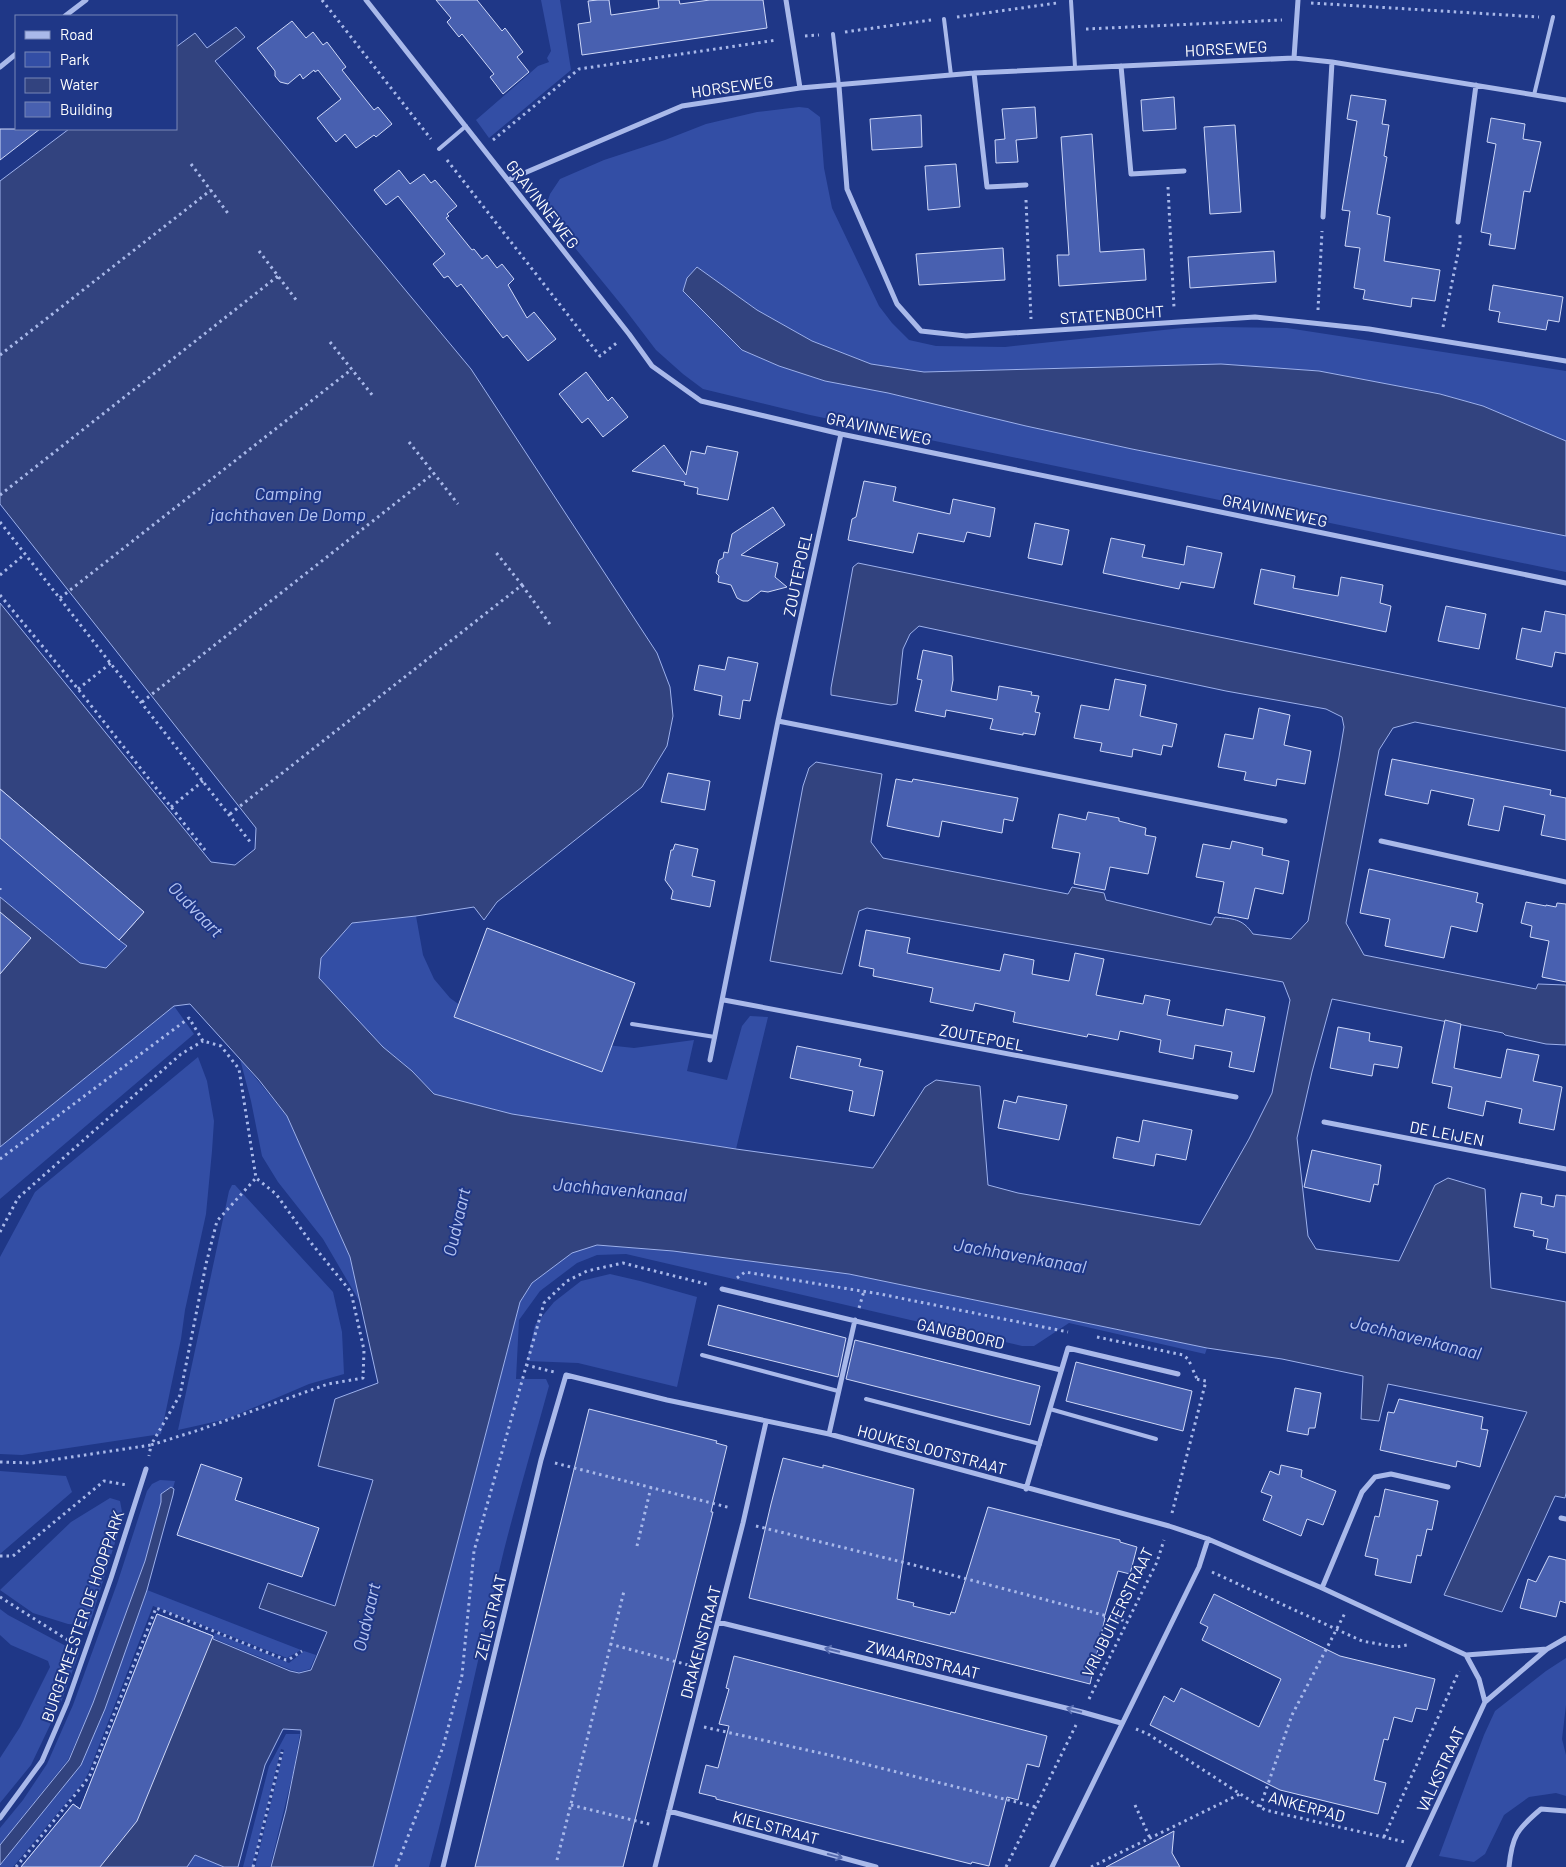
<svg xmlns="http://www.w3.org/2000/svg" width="1566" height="1867" viewBox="0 0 1566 1867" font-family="Barlow,sans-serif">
<rect width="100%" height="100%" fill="#1f3787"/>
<path fill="#334ea5" d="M541 0H560L571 70 489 138 476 120 538 66 549 62 547 58 551 51Z
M799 107 808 108 820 117 824 168 832 208 879 306 892 323 909 340 936 346 1005 347 1182 328 1219 327 1287 328 1566 371V441L1483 406 1440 394 1319 371 1221 364 924 372 871 364 812 341 757 310 697 267 687 278 683 291 742 350 779 366 825 381 888 393 1026 426 1132 449 1566 536V572L810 415 703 389 683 374 656 350 624 308 549 216 546 206 550 194 560 179 604 160 665 140 706 124 757 112Z
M0 838 127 946 106 968 80 963 0 897Z
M416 916 423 955 434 979 450 998 471 1013 588 1043 634 1048 694 1040 687 1071 727 1080 742 1026 750 1016 768 1017 736 1149 512 1114 434 1094 412 1071 383 1047 319 978 321 958 352 923Z
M174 1006 194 1034 0 1199V1147Z
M198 1057 207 1081 214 1121 212 1151 206 1214 185 1310 181 1339 161 1434 22 1455 0 1454V1257L35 1192Z
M240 1059 287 1116 350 1257 361 1304 323 1239 278 1182 262 1156 251 1101Z
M232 1185H235L333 1292 342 1332 344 1374 309 1384 227 1419 178 1430 229 1191Z
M597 1245 673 1251 849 1274 1207 1348 1205 1354 1069 1323 1034 1346H1022L626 1254 597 1255 577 1263 540 1291 519 1320 516 1379H546L549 1386C534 1441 518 1495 504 1550 478 1655 457 1762 429 1867H373L520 1302 532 1283 572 1253Z
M610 1274 640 1281 697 1297 677 1387 578 1363 527 1361 535 1325 554 1302 581 1281Z
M0 1471 66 1476 72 1492 0 1554Z
M160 1480 175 1481 173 1488 170 1487 161 1494V1502L145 1561 93 1703 68 1760 0 1845V1828L23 1800 47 1764 73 1705 118 1581 147 1491 152 1484Z
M110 1498 120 1501 123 1517 89 1626 68 1624 33 1613 0 1590 71 1522Z
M147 1590 301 1650 287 1658 153 1606 88 1774 81 1785 13 1867H0V1865L81 1765 105 1709Z
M0 1609 8 1615 79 1653 62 1700 31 1765 0 1803V1758L20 1727 50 1667 48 1661 11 1645 0 1635Z
M215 1633 289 1663 304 1651 316 1655 310 1669 299 1672 291 1670 213 1638Z
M1566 1658V1705L1562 1739 1566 1755V1796L1556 1793 1529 1797 1504 1815 1485 1854 1474 1862 1439 1856 1484 1735 1495 1711 1546 1671Z
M286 1734H300L293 1773 270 1867H255L284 1750 281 1749 252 1867H243L269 1766Z
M194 1855 224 1867H187Z"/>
<path fill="#32437f" stroke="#9db1ec" d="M236 27 245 37 215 61 471 369 657 653 670 687 673 716 667 746 642 787 497 902 484 920 474 907 416 916 352 923 321 958 319 978 383 1047 412 1071 434 1094 512 1114 736 1149 873 1168 925 1087 936 1080 980 1086 988 1185 1018 1193 1200 1225 1249 1139 1272 1093 1290 1000 1283 982 867 908 859 911 842 974 770 961 803 786 809 768 816 762 882 774 871 842 883 858 1068 894 1072 887 1104 893 1106 900 1211 925 1215 917C1233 919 1242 918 1253 934L1291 939 1308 921 1339 757 1344 727 1342 717 1326 709 1226 691 919 626 910 634 903 649 897 704 891 705 831 695V688L853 567 858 563 1566 708V751L1415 722 1393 728 1379 750 1346 923 1364 955 1536 989 1538 984 1566 985V1045L1546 1044 1505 1035 1503 1033 1332 999 1312 1072 1297 1138 1308 1236 1316 1249 1399 1261 1435 1185 1448 1178 1485 1189 1491 1288 1566 1302V1493L1565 1498 1555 1496 1502 1612 1444 1595 1527 1412 1388 1384 1379 1421 1361 1419 1363 1376 1282 1359 1207 1348 849 1274 673 1251 597 1245 572 1253 532 1283 520 1302 373 1867H271L286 1810 301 1735V1730L283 1729 265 1765 238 1867H224L195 1855 187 1867H21L73 1804 110 1830 85 1797 157 1614 213 1636V1639L290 1671 299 1673 311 1670 327 1632 259 1608 268 1583 335 1606 373 1480 318 1466 335 1399 378 1383 350 1257 287 1116 259 1080 190 1004 174 1006 0 1147V897L80 963 106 968 127 946 119 940 144 912 0 789V603L211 862 235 865 255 849 256 828 0 504V181L69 129H176V47L195 33 207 48Z
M697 267 757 310 812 341 871 364 924 372 1221 364 1319 371 1440 394 1483 406 1566 441V536L1132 449 1026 426 888 393 825 381 779 366 742 350 683 291 687 278Z
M171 1487 174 1489 173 1495 147 1590 105 1709 81 1765 0 1865V1845L69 1760 93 1703 145 1561 161 1502V1494Z"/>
<path fill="#4860b0" stroke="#ced8f8" d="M436 0H477L502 31 505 28 523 52 517 57 529 72 503 94 490 77 494 74 462 34 459 37 447 22 451 18Z
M598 0H609L611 15 659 8 658 0H679L680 4 710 0H763L767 28 582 55 578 24 591 22 588 1Z
M292 21 306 38 313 32 323 45 327 42 346 67 342 70 374 110 378 107 392 124 376 137 374 135 356 148 345 134 336 142 317 118 341 99 318 70 315 72 314 70 303 79 300 74 288 84 280 82 275 76V71L257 48Z
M1351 95 1386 100 1382 124 1389 125 1384 156 1387 157 1377 214 1390 217 1384 261 1440 270 1435 301 1412 298 1411 307 1363 299 1365 290 1354 288 1360 248 1345 246 1350 211 1342 210 1357 121 1347 119Z
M1174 97 1176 129 1143 131 1141 100Z
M1035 107 1037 138 1016 140 1018 162 996 163 995 140 1005 139 1002 109Z
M921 115 922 147 872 150 870 119Z
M1491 118 1525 124 1523 139 1541 142 1530 192 1524 191 1515 249 1489 245 1491 234 1481 232 1496 144 1487 142Z
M1235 125 1241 212 1210 214 1204 127Z
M0 129H40L0 160Z
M1092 134 1100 252 1144 249 1146 280 1059 286 1057 255H1069L1061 137Z
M956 164 960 207 928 210 925 166Z
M399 170 410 184 424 174 431 183 435 180 457 206 447 214 449 216 446 218 472 250 474 249 482 259 487 255 497 268 502 264 514 279 508 285 527 318 534 312 556 339 528 361 507 335 503 338 461 284 457 287 448 276 444 278 433 264 445 254 398 196 386 205 374 190Z
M1003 248 1005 280 919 285 916 254Z
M1274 251 1276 282 1190 288 1188 257Z
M1493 285 1563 297 1559 322 1548 320 1546 330 1498 322 1500 312 1489 310Z
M586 372 608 401 612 397 628 417 603 437 588 418 582 423 559 394Z
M664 445 686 475 691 451 705 454 707 446 738 452 728 500 697 494 698 488 684 485 685 482 632 471Z
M864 481 896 487 893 501 950 514 953 499 995 508 990 537 967 532 964 542 918 533 913 553 848 540 852 519 856 517Z
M773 507 785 525 741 555 778 563 775 577 787 587 768 592 761 591 748 601H743L737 598 731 585 718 582 719 576 716 573 719 560 723 558 724 552 728 553 732 534Z
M1035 523 1069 530 1062 565 1028 558Z
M1111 538 1145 545 1142 557 1184 565 1187 546 1222 553 1214 588 1181 582 1179 589 1103 573Z
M1261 569 1295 576 1293 588 1338 596 1341 577 1383 585 1380 603 1391 606 1386 632 1254 604Z
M1446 606 1486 614 1479 649 1438 641Z
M1545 611 1566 615V654L1555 652 1552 667 1516 659 1522 628 1541 632Z
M923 650 952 656 953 680 951 691 997 700 999 686 1032 692 1031 695 1039 696 1035 712 1040 713 1035 735 1023 733V735L990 729 993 719 946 710 945 717 915 711 922 680 917 679Z
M728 657 758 663 750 701 743 700 740 719 719 715 722 696 694 690 699 665 725 670Z
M1115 679 1146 685 1140 716 1177 724 1172 747 1163 745 1161 755 1133 749 1132 757 1100 751 1102 743 1074 738 1081 705 1109 710Z
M1259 708 1290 715 1284 745 1311 751 1305 784 1277 779 1276 786 1244 780 1246 772 1218 767 1225 734 1253 739Z
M1392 759 1551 790 1550 795 1566 798V840L1541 835 1545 815 1504 806 1499 831 1468 825 1474 799 1431 790 1428 804 1385 795Z
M668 773 710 781 705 810 661 802Z
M896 779 912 782 913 779 1018 798 1013 821 1004 819 1002 833 942 821 939 837 887 826Z
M0 789 144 912 119 940 0 838Z
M1088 812 1119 818V821L1146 828 1145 835 1156 837 1148 874 1110 867 1105 890 1074 884 1080 853 1052 848 1059 814 1086 820Z
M1232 841 1263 848 1262 855 1289 861 1283 894 1255 888 1248 919 1218 913 1224 882 1196 877 1203 844 1230 849Z
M675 844 698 849 692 876 715 881 710 907 671 899 673 891 665 880 671 850H673Z
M1369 869 1478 893 1476 902 1483 904 1477 932 1451 926 1444 958 1385 946 1390 919 1360 913Z
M1526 902 1546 906V905L1556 907 1557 903 1566 904V982L1542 977 1549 941 1530 937 1532 926 1521 923Z
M0 912 31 938 0 974Z
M487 928 635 983 602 1072 454 1017Z
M866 930 910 938 907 953 1000 971 1004 954 1034 960 1032 974 1069 981 1075 953 1104 959 1096 995 1143 1004 1145 995 1170 1000 1167 1015 1223 1026 1226 1009 1265 1017 1254 1072 1229 1067 1232 1052 1195 1045 1193 1059 1159 1052 1161 1040 1120 1031 1118 1040 1088 1034 1087 1037 1013 1022 1015 1012 975 1003 973 1011 930 1002 933 988 873 976 874 969 859 966Z
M1445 1020 1461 1024 1454 1068 1501 1078 1507 1049 1539 1055 1533 1081 1562 1087 1554 1130 1519 1123 1522 1109 1486 1101 1483 1116 1448 1108 1452 1087 1432 1083Z
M1338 1027 1370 1033 1369 1041 1402 1047 1398 1068 1374 1064 1372 1076 1330 1068Z
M797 1046 861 1059 859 1066 883 1071 874 1116 849 1111 853 1091 790 1078Z
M1018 1096 1067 1105 1059 1140 998 1128 1004 1100 1016 1103Z
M1143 1120 1192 1130 1186 1160 1156 1154 1154 1166 1113 1158 1117 1137 1139 1142Z
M1312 1150 1381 1165 1378 1185 1374 1184 1370 1202 1304 1187Z
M1521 1193 1542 1197 1541 1204 1554 1207 1556 1195 1566 1196V1253L1546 1249 1548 1239 1533 1236 1534 1231 1514 1227Z
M718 1305 846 1338 838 1377 708 1345Z
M855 1340 1040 1386 1030 1425 846 1379Z
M1076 1362 1192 1391 1183 1431 1066 1401Z
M1295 1388 1321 1393 1315 1428H1309L1308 1435 1287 1431Z
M1399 1399 1483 1417 1481 1429 1488 1430 1480 1467 1457 1461 1456 1467 1380 1450 1388 1412 1394 1413Z
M589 1409 717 1441 716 1443 727 1446 711 1512H713L707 1536 623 1867H475Z
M783 1458 823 1468V1465L914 1489 897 1599 914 1603 913 1606 950 1615 951 1612 955 1613 988 1507 1120 1540V1542L1137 1547 1130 1574 1118 1571 1104 1618H1105L1090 1684 749 1598 771 1504Z
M201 1464 242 1478 235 1500 319 1528 302 1577 177 1535Z
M1281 1465 1302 1470 1301 1477 1336 1491 1323 1525 1307 1519 1301 1536 1263 1520 1272 1496 1261 1492 1270 1471 1279 1475Z
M1385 1489 1438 1501 1432 1530 1427 1529 1421 1556 1417 1555 1411 1583 1375 1575 1378 1559 1365 1556 1375 1516 1379 1517Z
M1549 1556 1566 1560V1603L1560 1601 1556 1617 1520 1608 1528 1579 1536 1582Z
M1214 1594 1340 1656 1435 1679 1427 1710 1416 1708 1412 1722 1394 1717 1388 1740 1384 1739 1374 1780 1386 1783 1378 1814 1280 1790 1150 1725 1164 1696 1174 1702 1181 1688 1259 1727 1281 1679 1202 1640 1208 1627 1200 1623Z
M157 1614 213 1636 137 1821 100 1867H21L73 1804 80 1809Z
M734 1656 1047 1736 1039 1767 1027 1764 1018 1800 1007 1797 989 1866 972 1862 971 1864 863 1837 716 1799V1797L699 1793 706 1765 718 1768 729 1726 719 1724 729 1689 726 1688Z
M1174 1831 1172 1853 1180 1867H1106Z"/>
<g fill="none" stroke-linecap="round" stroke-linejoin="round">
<path stroke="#a9b9ea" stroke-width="3" stroke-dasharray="2.5 4" stroke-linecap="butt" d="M322 0 431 139
M1311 3 1539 17
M957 17 1057 3
M1086 29 1282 20
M845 32 931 20
M805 36 819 35
M493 140 579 69 777 40
M447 160 600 356 618 342
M191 164 230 216
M1168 187 1174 308
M1026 200 1031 319
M259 251 297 301
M1318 310 1322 231
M1443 327 1460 243V235
M330 342 373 396
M0 355 211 190
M409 442 458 504
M0 495 278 276
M0 522 251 843
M0 575 25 554
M522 585 552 627
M0 595 78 689 205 850
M60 598 352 369
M78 689 111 663
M142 702 434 473
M171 807 203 781
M230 814 522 585 494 550
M0 888V890
M0 1159 189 1018 203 1041 221 1046 239 1069 256 1178 276 1194 312 1244 351 1292 364 1350 363 1378 328 1384 199 1430 151 1445 149 1456
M0 1232 18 1198 181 1054 203 1041
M737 1278 745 1272 880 1294 1068 1332
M859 1308 864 1291
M1097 1337 1183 1355 1188 1359 1191 1365
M526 1365 554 1372
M1193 1370 1197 1379
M0 1462 32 1463 151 1445 180 1395 206 1264 217 1221 256 1178
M555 1463 731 1508
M1172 1513 1206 1381 1196 1379
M756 1526 914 1565 1126 1621
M637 1546 651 1487
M0 1556H13L104 1481 127 1485
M1212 1572 1362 1641 1396 1647 1407 1645
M0 1597 74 1644
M610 1644 692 1666
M1089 1699 1157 1562 1164 1540
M704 1727 829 1755 1036 1807
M1136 1729 1148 1734 1265 1810 1405 1842
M571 1805 653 1825
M1135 1805 1150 1838
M1260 1807 1292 1715 1345 1613
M1384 1837 1459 1671
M557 1860 624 1591
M16 1867 83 1785 90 1775 156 1608 286 1660H288L302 1651
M253 1867 282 1752
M396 1867 443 1747 462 1675 474 1551 544 1303 567 1281 587 1271 623 1263 710 1285
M1006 1867 1076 1725
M1091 1867 1240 1794"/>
<path stroke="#a9b9ea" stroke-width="4" d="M1071 1 1075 67
M944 19 951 75
M833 34 839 86
M1534 95 1553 17
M439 149 466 126
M632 1024 715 1037
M702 1355 838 1391
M866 1399 1040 1444
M1050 1409 1156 1439"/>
<path stroke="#a9b9ea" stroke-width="5" d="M366 0 629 334 652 366 701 401 841 434 1566 583
M786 0 800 88
M65 16 86 0
M1294 58 1298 0
M1121 66 1131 174 1184 171
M0 67 16 54
M974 73 987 187 1026 185
M839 86 847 189 897 304 921 331 966 336 1255 317 1369 329 1566 361
M508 180 682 106 800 88 974 73 1294 58 1332 62 1566 100
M1323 217 1332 62
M1458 222 1476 85
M778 721 1285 821
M1381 841 1566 882
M724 1000 1236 1097
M710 1060 778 721 841 434
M1324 1122 1566 1169
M722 1289 1061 1370
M829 1434 855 1320
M1026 1489 1068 1348 1178 1374
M1561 1518 1566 1519
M1322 1588 1362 1492 1375 1477 1391 1474 1448 1487
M718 1622 1082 1712 1121 1723
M1466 1655 1547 1649
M1485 1702 1547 1649 1566 1638
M669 1811 876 1867
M0 1818 42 1761 67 1703 111 1578 146 1469
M443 1867 541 1460 566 1375 667 1400 829 1434 1169 1526 1208 1539 1322 1588 1466 1655 1479 1679 1485 1702 1408 1867
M655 1867 743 1523 766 1422
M1052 1867 1199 1567 1208 1539
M1509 1867C1512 1836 1517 1829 1541 1809L1566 1811"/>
</g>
<defs><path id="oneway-shaft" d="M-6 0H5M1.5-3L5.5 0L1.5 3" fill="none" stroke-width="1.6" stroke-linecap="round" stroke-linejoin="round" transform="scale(1.25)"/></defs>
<g stroke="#566baf">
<use href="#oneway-shaft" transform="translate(832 1650) rotate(-166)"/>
<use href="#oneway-shaft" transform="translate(1074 1710) rotate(-166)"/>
<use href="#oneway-shaft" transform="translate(835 1856) rotate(15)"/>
</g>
<g text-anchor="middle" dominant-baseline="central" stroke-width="4" stroke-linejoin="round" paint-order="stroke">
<g font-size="16" fill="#fff" stroke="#1f3787">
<text transform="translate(1226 48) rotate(-3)">HORSEWEG</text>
<text transform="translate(732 86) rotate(-8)">HORSEWEG</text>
<text transform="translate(543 204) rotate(52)">GRAVINNEWEG</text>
<text transform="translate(1112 314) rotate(-4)">STATENBOCHT</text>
<text transform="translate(879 428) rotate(12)">GRAVINNEWEG</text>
<text transform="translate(1275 510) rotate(12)">GRAVINNEWEG</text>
<text transform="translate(797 574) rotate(-78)">ZOUTEPOEL</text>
<text transform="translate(982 1037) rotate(11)">ZOUTEPOEL</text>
<text transform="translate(1447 1133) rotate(11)">DE LEIJEN</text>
<text transform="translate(961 1333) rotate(13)">GANGBOORD</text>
<text transform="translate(932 1449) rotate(15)">HOUKESLOOTSTRAAT</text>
<text transform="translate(1117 1612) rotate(-64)">VRIJBUITERSTRAAT</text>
<text transform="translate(82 1616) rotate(-71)">BURGEMEESTER DE HOOPPARK</text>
<text transform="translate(490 1617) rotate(-76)">ZEILSTRAAT</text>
<text transform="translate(700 1642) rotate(-75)">DRAKENSTRAAT</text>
<text transform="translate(923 1659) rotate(14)">ZWAARDSTRAAT</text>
<text transform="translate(1440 1769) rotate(-65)">VALKSTRAAT</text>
<text transform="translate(1307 1806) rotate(15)">ANKERPAD</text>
<text transform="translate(776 1827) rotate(15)">KIELSTRAAT</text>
</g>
<g font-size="18" font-style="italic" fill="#b5c4f2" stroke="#1f3787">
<text x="288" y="493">Camping<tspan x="288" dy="21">jachthaven De Domp</tspan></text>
<text transform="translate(196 909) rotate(46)">Oudvaart</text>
<text transform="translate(620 1189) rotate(5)">Jachhavenkanaal</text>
<text transform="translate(456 1222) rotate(-77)">Oudvaart</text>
<text transform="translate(1020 1255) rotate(10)">Jachhavenkanaal</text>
<text transform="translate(1416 1337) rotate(14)">Jachhavenkanaal</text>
<text transform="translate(366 1617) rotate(-77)">Oudvaart</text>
</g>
</g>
<rect x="15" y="15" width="162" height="115" fill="#1f3787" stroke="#7987b7"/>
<rect x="25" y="31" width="25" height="8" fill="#a9b9ea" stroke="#7987b7"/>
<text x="60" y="40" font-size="15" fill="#ffffff">Road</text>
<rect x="25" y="52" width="25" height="15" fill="#334ea5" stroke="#7987b7"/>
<text x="60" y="65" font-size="15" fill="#ffffff">Park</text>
<rect x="25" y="78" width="25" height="15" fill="#32437f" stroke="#7987b7"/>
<text x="60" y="90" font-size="15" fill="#ffffff">Water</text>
<rect x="25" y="102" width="25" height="15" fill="#4860b0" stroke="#7987b7"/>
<text x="60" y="115" font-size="15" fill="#ffffff">Building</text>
</svg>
